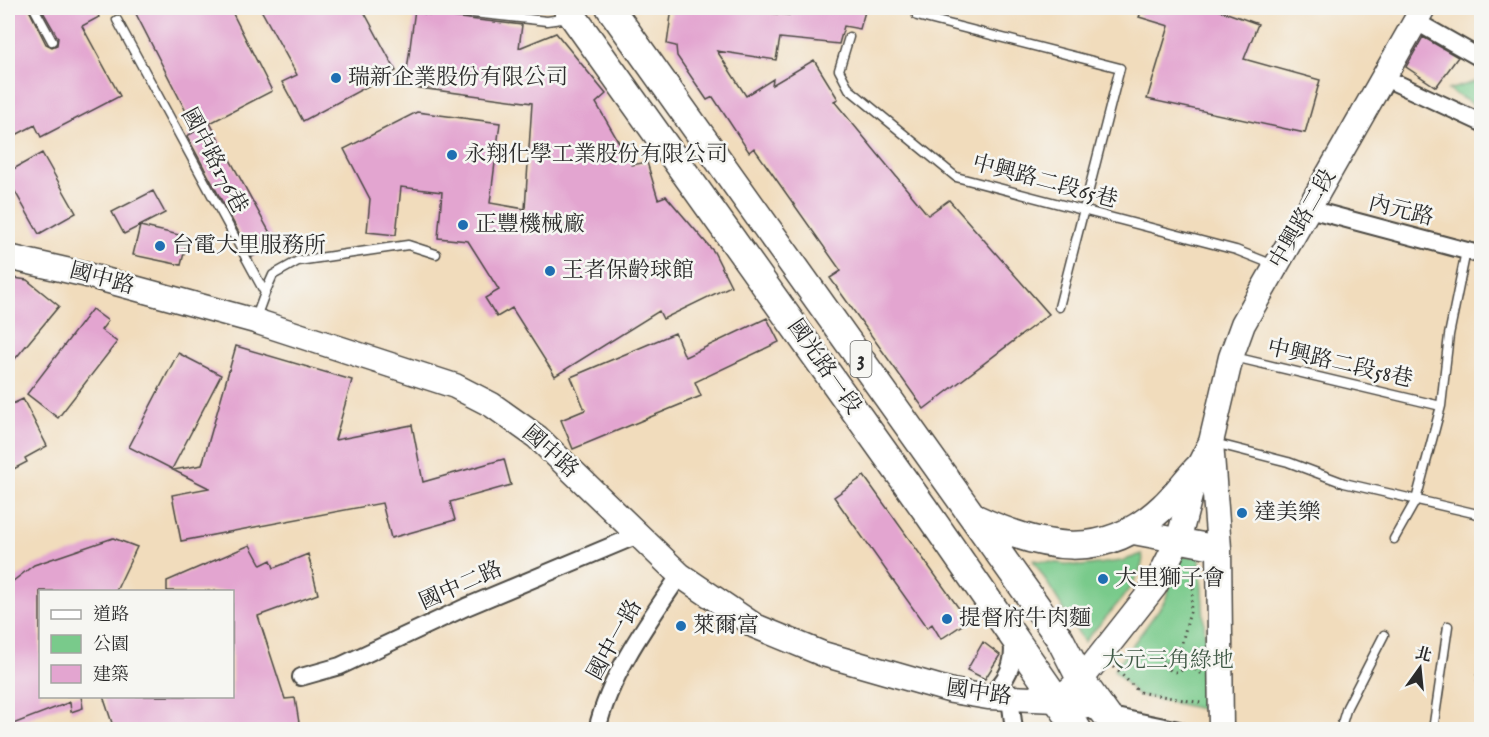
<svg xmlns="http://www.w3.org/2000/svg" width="1489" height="737" viewBox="0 0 1489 737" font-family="'IM FELL English','Noto Serif TC',serif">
<rect width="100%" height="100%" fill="#f6f6f2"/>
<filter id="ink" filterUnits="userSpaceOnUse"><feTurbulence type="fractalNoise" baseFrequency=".0167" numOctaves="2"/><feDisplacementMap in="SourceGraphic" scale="12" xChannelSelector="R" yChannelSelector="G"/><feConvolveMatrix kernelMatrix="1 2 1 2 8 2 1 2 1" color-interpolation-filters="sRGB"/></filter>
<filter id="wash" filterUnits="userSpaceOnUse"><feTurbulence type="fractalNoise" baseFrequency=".008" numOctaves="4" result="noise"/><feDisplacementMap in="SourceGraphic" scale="24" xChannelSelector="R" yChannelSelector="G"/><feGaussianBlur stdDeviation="1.35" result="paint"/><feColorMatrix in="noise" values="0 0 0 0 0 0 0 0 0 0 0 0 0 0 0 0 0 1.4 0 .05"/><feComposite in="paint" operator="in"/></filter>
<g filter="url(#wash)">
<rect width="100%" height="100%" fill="#f1dcbc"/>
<path fill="#79ca8b" stroke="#527a5b" stroke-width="1.5" d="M1481 80V109L1448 90Z
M1142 554C1149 575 1099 624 1084 642L1033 560 1081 566 1122 561Z
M1200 556 1209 703 1206 710 1137 695 1114 670 1165 601 1180 557Z"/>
<g id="blocks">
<path fill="#e3a5d0" d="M8 8H28L46 44 52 47 57 45 58 38 41 8H94L99 17 82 26 120 96 41 137 35 125 8 139Z
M133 8H230L272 91 210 123 276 244 252 257 187 136 196 131Z
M260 8H362L396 71 303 121 282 82 297 75Z
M672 8H723L789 15 790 8H866L860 29 844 26 839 44 780 38 776 60 717 51 746 96 773 79 772 85 814 60 838 99 834 101 928 215 949 200 1049 314 924 409 830 278 841 271 754 148 749 152 713 97 707 100 677 56 676 46 667 44Z
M1143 8H1213L1258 24 1244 59 1320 80 1305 133 1147 99 1169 26 1139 17Z
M415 9 425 14 522 25 519 48 556 33 606 94 596 103 632 165 647 162 658 199 666 196 714 252 731 286 663 319 659 311 555 376 512 308 497 317 485 298 499 290 468 241 438 238 442 192 401 187 396 235 367 232 370 199 344 149 417 112 500 123 490 203 525 209 532 103 405 86Z
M1423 37 1458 57 1436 87 1406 67Z
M42 153 76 213 39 234 8 179V172Z
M153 191 165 213 124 234 112 212Z
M140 226 188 237 181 265 133 255Z
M8 277 27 280 59 306 15 359 8 353Z
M92 309 108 321 101 330 117 342 58 418 27 394Z
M767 318 779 342 695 382 701 396 573 449 561 420 585 410 571 377 675 333 685 357Z
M236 346 352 380 335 440 412 425 423 482 504 459 511 485 450 502 455 520 391 538 382 503 181 541 172 495 209 488 173 470 202 465Z
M178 353 221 375 172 469 129 447Z
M23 399 47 446 25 458 27 462 8 472V406Z
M864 476 968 621 941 639 932 624 927 628 834 497Z
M113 538 137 547 116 591H40V696H81L83 708 71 712 70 702 8 726V585L34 565Z
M250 545 261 565 271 560 274 568 308 554 318 594 258 616 285 699 295 698 300 729H114L103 696H232V591H167V581Z
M983 642 1000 655 985 679 967 670Z"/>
</g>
</g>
<g filter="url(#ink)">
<use href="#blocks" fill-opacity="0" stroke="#494641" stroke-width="1.5"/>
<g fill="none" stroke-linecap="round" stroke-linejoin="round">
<defs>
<path id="lane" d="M34 8 52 41
M426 8 547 21 569 18
M917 16 1120 68 1059 307
M117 20 265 293 255 320
M849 37 839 70 849 89 956 177 1236 250 1274 265
M265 293 273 275 298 261 408 245 436 254
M1234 357 1441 406
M1214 443 1288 462 1344 483 1482 515
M1394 539 1416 500 1441 406 1449 335 1466 251
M1340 730 1347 707 1384 635
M1433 730 1448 626"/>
<path id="street" d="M1415 21 1482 59
M1383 77 1482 123
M1309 209 1482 255
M301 677 340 666 466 607 640 534
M988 697C1007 681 1016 664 1012 639
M1010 698 1014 730
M1058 700 1106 715 1179 730
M597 730C610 674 648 622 680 575"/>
<path id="secondary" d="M8 257 83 274 255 321 455 386 492 405 537 437 680 575 755 626 823 654 952 691 988 697 1057 700 1081 680 1155 586 1179 538 1197 469 1211 442 1231 357 1243 324 1423 8
M1211 442 1219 548 1221 730
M1128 531 1219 548"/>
<path id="primary" d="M567 8 924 508 1078 730
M610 8 1060 639 1081 680 1117 730
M975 518C1042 549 1104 563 1163 507 1175 496 1185 482 1197 469"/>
</defs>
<use href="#lane" stroke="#494641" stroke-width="11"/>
<use href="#street" stroke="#494641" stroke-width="20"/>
<use href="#secondary" stroke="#494641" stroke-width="27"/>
<use href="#primary" stroke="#494641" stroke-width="30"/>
<path stroke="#494641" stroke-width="3" stroke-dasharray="1.5 4.5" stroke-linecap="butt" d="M1179 654 1190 612 1196 569
M1167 663a9 9 0 1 1 18 0a9 9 0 1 1-18 0Z
M1185 663 1202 674
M1114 667 1139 692 1201 703
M1119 671 1142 656 1168 660
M1477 674 1480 730"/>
<use href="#lane" stroke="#fff" stroke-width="8"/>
<use href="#street" stroke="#fff" stroke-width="16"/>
<use href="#secondary" stroke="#fff" stroke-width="24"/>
<use href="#primary" stroke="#fff" stroke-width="27"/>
</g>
</g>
<g fill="#1f6fb2" stroke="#f6f6f2" stroke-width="2">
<circle cx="336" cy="78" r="6"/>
<circle cx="452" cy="155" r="6"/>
<circle cx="463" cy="225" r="6"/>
<circle cx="160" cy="246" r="6"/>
<circle cx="550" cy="271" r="6"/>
<circle cx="1242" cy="513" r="6"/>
<circle cx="1103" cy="579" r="6"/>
<circle cx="947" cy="619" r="6"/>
<circle cx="681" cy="626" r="6"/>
</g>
<g text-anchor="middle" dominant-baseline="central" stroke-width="5" stroke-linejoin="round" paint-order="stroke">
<rect fill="#f6f6f2" stroke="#686867" stroke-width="1.5" x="850.5" y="341" width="21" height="36" rx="4.5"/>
<g font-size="21" font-weight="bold" fill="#2b2b2b">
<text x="861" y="359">3</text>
</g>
<g font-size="22" fill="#2b2b2b" stroke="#f6f6f2" text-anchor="start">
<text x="348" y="78">瑞新企業股份有限公司</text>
<text x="464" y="155">永翔化學工業股份有限公司</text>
<text x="475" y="225">正豐機械廠</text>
<text x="172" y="246">台電大里服務所</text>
<text x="562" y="271">王者保齡球館</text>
<text x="1254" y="513">達美樂</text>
<text x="1115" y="579">大里獅子會</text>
<text x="959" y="619">提督府牛肉麵</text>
<text x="693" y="626">萊爾富</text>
</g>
<g font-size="22" fill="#2b2b2b" stroke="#f6f6f2">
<text transform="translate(214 161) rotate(62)">國中路176巷</text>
<text transform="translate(1045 182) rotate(15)">中興路二段65巷</text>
<text transform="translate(1401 211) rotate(14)">內元路</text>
<text transform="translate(1303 219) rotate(-60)">中興路二段</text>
<text transform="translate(102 279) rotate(15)">國中路</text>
<text transform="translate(1340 364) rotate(13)">中興路二段58巷</text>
<text transform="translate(824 367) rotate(55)">國光路一段</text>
<text transform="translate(550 452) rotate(42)">國中路</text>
<text transform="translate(461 586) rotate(-24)">國中二路</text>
<text transform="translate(615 640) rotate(-61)">國中一路</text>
<text transform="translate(979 693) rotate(8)">國中路</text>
</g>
<g font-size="22" fill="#425b48" stroke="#f6f6f2">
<text x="1168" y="661">大元三角綠地</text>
</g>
</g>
<rect width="1489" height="737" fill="none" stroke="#f6f6f2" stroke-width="30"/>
<rect x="39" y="590" width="195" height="108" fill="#f6f6f2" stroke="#a5a5a2" stroke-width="1.5"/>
<rect x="51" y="610" width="30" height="9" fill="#ffffff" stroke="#a5a5a2" stroke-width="1.5"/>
<text x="93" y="620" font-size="18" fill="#2b2b2b">道路</text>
<rect x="51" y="635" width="30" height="18" fill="#79ca8b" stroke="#a5a5a2" stroke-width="1.5"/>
<text x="93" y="650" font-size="18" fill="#2b2b2b">公園</text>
<rect x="51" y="665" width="30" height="18" fill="#e3a5d0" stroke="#a5a5a2" stroke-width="1.5"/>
<text x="93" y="680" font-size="18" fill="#2b2b2b">建築</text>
<g transform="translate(1420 668) rotate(15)" stroke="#f6f6f2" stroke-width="4.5" paint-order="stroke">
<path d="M0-4.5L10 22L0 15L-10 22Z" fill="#2b2b2b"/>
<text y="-9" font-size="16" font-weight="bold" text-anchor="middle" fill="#2b2b2b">北</text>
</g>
</svg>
